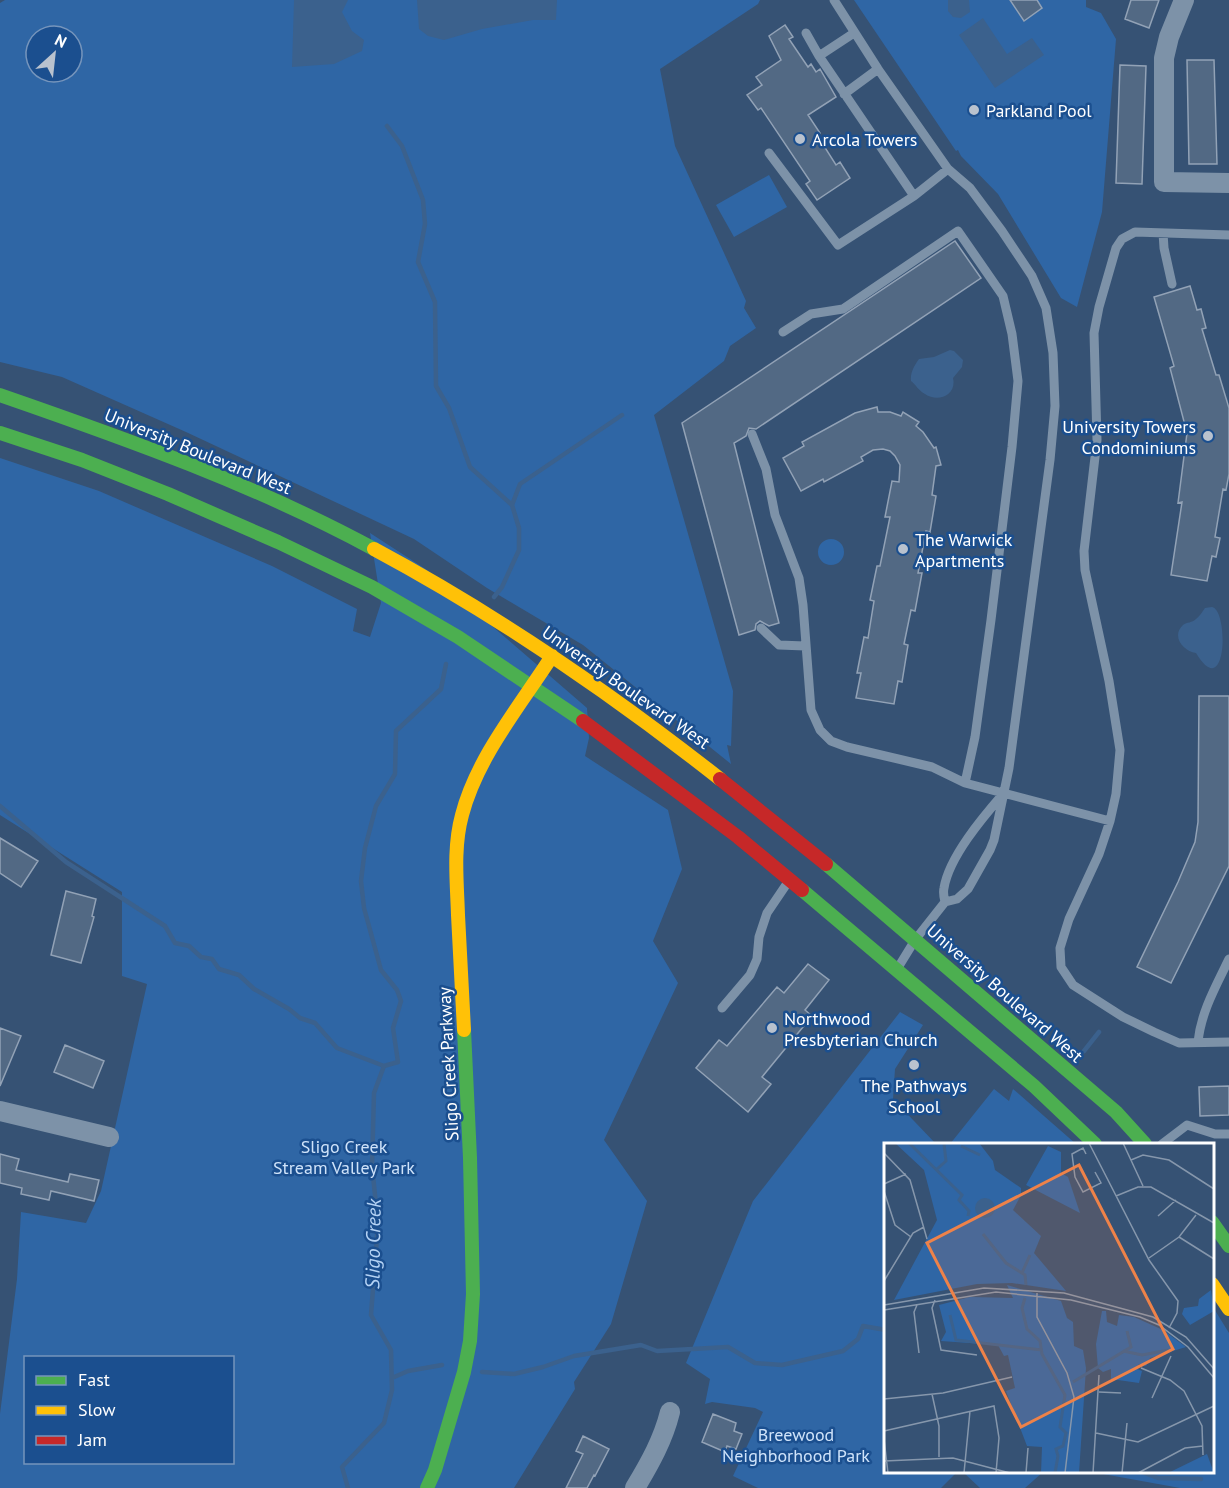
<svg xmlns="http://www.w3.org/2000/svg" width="1229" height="1488" viewBox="0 0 1229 1488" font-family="'PT Sans',sans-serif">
<rect width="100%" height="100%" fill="#365274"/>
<path fill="#2f66a5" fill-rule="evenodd" d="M5 0H760L758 4 660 69 675 146 746 301 744 308 756 328 730 346 724 361 654 415 733 691 731 746 727 745 731 764 583 645 487 588 414 539 186 432 62 377 0 362V3ZM36 36H72V72H36Z
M854 0H1086V7L1101 13 1116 39 1102 212 1077 307 1061 298 998 194 961 156 958 150 956 151Z
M769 175 787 207 734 237 716 205Z
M0 458 99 491 272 566 357 609 353 631 370 637 381 603 370 533 427 570 587 708 589 738 585 756 668 810 682 869 653 941 678 983 604 1140 647 1201 611 1324 574 1382 575 1389 514 1488H0V1414L17 1279 21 1212 86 1223 101 1191 147 984 122 976V892L0 815ZM26 1358H232V1462H26Z
M818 552a13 13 0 1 1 26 0a13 13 0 1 1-26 0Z
M900 1012 923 1025 895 1069 893 1099 936 1144H886V1472H957L941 1488H758L733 1476 763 1412 755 1408 712 1402 705 1404 710 1379 686 1363 753 1201Z
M994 1089 1009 1101 1013 1089 1076 1144H950Z
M1213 1307 1229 1333V1488H1180L1092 1472H1212Z
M963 1472H1043L1025 1488H980Z"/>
<path fill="#3b618d" d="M294 0H348L342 12 352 31 364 40 362 51 334 64 292 67Z
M417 0H557L556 20H533L482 29 444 40 428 36 419 29Z
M948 0H969L970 12 961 18 953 17 948 11Z
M983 18 1007 54 1032 38 1044 55 995 88 959 35Z
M950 350 954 351 963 360 962 367 953 378C957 395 938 403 925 394 919 391 916 385 911 381 910 373 914 366 919 359L934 357Z
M1212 607C1229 610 1227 704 1196 653 1183 651 1171 636 1183 625 1187 622 1192 623 1196 619 1200 616 1202 612 1205 608Z"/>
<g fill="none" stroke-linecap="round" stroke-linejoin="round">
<path stroke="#3b618d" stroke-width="4.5" d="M387 126 402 146 423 200 425 224 418 262 435 302 436 386 449 408 470 467 512 505 519 528V550L502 587 494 597
M512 505 520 484 622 415
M0 806 66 862 165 926 175 943 189 946 201 957 212 959 219 969 239 975 254 989 289 1009 300 1018 315 1023 337 1048 384 1066
M1084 1051 1099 1032
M482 1372 514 1374 543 1367 574 1356 641 1345 657 1351 728 1347 755 1363 782 1365 843 1351 858 1339 863 1326 886 1330
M392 1378 408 1371 442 1365
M1142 1472 1158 1478 1201 1479
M348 1488 342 1467 384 1423 392 1390 391 1350 371 1315 378 1224 372 1166 374 1093 384 1066 398 1062 393 1028 401 1001 397 990 381 970 364 908 361 881 365 848 376 806 395 774 396 731 441 689 446 664"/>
</g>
<path fill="#526984" stroke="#92a2b6" stroke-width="1.5" d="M1010 0H1037L1042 8 1024 21Z
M1131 0H1159L1149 28 1125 19Z
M785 25 793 37 789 39 808 67 811 64 816 72 820 69 836 97 808 115 820 133 817 135 836 165 840 162 850 178 817 200 806 184 810 181 761 108 758 110 747 95 762 85 756 77 781 60 769 36Z
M1187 60H1214L1217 164H1189Z
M1120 65 1146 66 1142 184 1116 183Z
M955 241 981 278 756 429 749 428 746 436 734 443 779 623 769 626 760 621 756 624 755 630 739 635 682 423Z
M1190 286 1197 310 1201 309 1206 328 1202 329 1216 375H1219L1229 408V474L1226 490 1223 489 1215 537 1220 538 1216 557 1212 556 1207 581 1171 575 1182 502 1178 503 1187 433 1170 368 1174 366 1154 297Z
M877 407 878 412H890L901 416 903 412 919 422 916 426 923 432 934 448 936 447 941 465 936 466 932 495 936 496 930 532 926 531 918 573H922L915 611 911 610 904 644 908 645 902 682 898 681 894 704 856 698 861 673H857L864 637 868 638 874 601 870 600 877 566H880L890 517H885L892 481 899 482 900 465 895 456 890 451 883 449 873 450 861 457 863 461 824 482 823 479 801 491 783 458 804 446 802 442 855 413Z
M1199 696H1229V866L1171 983 1137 967 1178 882 1195 842 1198 822Z
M0 838 38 861 21 887 0 873Z
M66 891 96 899 92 916 94 917 81 963 51 955Z
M808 964 829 980 805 1010 812 1016 762 1077 771 1084 748 1112 696 1068 719 1040 727 1046 777 987 784 993Z
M0 1028 21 1036 0 1086Z
M65 1045 104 1061 93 1088 54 1072Z
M1229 1086V1115L1200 1116 1199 1087Z
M0 1154 19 1159 16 1170 68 1182 70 1174 99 1180 94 1201 51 1191 49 1200 21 1194 22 1188 0 1183Z
M713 1414 736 1423 734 1431 742 1434 736 1449 727 1446 725 1452 702 1442Z
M583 1436 609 1449 595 1476 594 1475 587 1488H566L583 1454 576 1451Z"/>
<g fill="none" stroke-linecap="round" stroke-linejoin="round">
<path stroke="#7d92a8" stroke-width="9" d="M834 0 878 69 948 169 970 188 1002 231 1032 276 1046 308 1053 353 1055 406 1050 460 1009 768 994 840 990 850 968 889 957 899 945 902 915 940 899 966
M819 56 854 33
M844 94 878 69
M769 153 838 245 914 196 819 56 806 33
M914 196 948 169
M1163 233 1164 248 1172 284
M1229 235 1135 232 1122 239 1116 248 1099 307 1094 333 1097 440 1084 551 1085 570 1109 681 1120 750 1116 794 1110 821 1099 854 1069 919 1060 948 1061 967 1073 985 1123 1017 1154 1032 1179 1043 1229 1042
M752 434 766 469 775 515 799 578 803 605 811 710 820 730 831 741 847 747 932 767 965 783 975 737 991 620 1012 447 1018 381 1012 334 1003 296 958 231 843 309 811 314 783 332
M761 628 779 645 805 646
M965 783 1110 821
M945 902C944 898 943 892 944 888 949 857 983 817 1003 794
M722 1008 750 975 757 959 759 937 767 913 788 882
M1198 1042C1201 1012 1216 986 1229 959
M1162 1144 1187 1125 1215 1134H1229"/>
<path stroke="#7d92a8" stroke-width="20" d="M1184 0 1169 37 1164 58V182L1229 183
M0 1111 109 1137
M635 1488C650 1463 663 1440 670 1412"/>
<path stroke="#4caf50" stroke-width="14" d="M0 395C127 439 256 485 374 549
M0 433 82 460 168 494 278 542 372 587 458 637 583 721
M826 864 1116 1112 1145 1144
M802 890 1034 1086 1095 1144
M1212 1222 1229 1246
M427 1488 435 1470 464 1372 470 1341 473 1294 470 1158 464 1030"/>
<path stroke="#ffc107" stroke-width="14" d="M374 549C497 615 611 693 720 779
M464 1030C462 992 460 954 458 915 457 882 453 848 462 815 477 757 520 706 552 656
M1212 1284 1229 1309"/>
<path stroke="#c62828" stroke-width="14" d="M583 721 738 837 802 890
M720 779 826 864"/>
</g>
<g fill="#b9c2ce" stroke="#1b4f8f" stroke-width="2">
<circle cx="974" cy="110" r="6"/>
<circle cx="800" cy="139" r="6"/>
<circle cx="1208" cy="436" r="6"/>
<circle cx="903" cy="549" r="6"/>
<circle cx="772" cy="1028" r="6"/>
<circle cx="914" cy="1065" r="6"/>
</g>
<g text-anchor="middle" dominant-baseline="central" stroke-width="5" stroke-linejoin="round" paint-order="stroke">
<g font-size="18" fill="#fff" stroke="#1b4f8f" text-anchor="start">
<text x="986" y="110">Parkland Pool</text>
<text x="812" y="139">Arcola Towers</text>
<text x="1196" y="426" text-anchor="end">University Towers<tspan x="1196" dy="21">Condominiums</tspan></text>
<text x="915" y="539">The Warwick<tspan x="915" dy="21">Apartments</tspan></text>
<text x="784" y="1018">Northwood<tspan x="784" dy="21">Presbyterian Church</tspan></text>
<text x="914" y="1085" text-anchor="middle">The Pathways<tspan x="914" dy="21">School</tspan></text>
</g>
<g font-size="18" fill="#fff" stroke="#1b4f8f">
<text transform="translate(198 451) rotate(22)">University Boulevard West</text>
<text transform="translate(626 687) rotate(35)">University Boulevard West</text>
<text transform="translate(1005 993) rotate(41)">University Boulevard West</text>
<text transform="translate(448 1064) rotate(-93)">Sligo Creek Parkway</text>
</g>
<g font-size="18" fill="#cfe3fa" stroke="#1b4f8f">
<text x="344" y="1146">Sligo Creek<tspan x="344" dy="21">Stream Valley Park</tspan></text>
<text x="796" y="1434">Breewood<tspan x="796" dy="21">Neighborhood Park</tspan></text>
</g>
<g font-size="20" font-style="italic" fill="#b5d3f5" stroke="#1b4f8f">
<text transform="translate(373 1244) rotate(-89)">Sligo Creek</text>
</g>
</g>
<g transform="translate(884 1143)">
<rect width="330" height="330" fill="#365274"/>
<path d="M11 0H95L109 18 111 27 137 45V52L129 67 157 93 150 110 182 148 128 140 93 141 10 157 53 77 40 27ZM164 3 177 9V30L184 34 196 70 142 42ZM123 142 177 158 183 175 189 179 190 203 199 207 202 225 195 330H157L158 304 143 303 122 248 131 245 124 212 120 213 114 202 57 198 62 189 55 162 86 154 129 155ZM327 147 330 168 306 182 298 171 300 165 314 163 315 156ZM218 168H222L223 179 233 183 235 172 250 174 279 187 302 204 266 215 262 223 255 221 253 226 258 228 255 240 227 236V226L219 229 214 225 212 201ZM323 311 330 330H284Z" fill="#2f66a5"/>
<path d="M91 65a10 10 0 1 1 20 0a10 10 0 1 1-20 0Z" fill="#3b618d"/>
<path fill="none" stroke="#3b618d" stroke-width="3" d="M25 0 78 52 75 57 85 68 84 73M77 3 96 12M53 26 62 18 60 1M99 91 122 120 141 132 142 142M138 130 146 112M141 155 138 165 143 186 156 198 158 211 181 252 176 284 182 290 179 303 172 306 174 313 171 330M66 172 72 197 158 207M239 208 258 212 285 207M189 239 247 204 243 188"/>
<path fill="none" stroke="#8697ac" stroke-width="1.5" d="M205 0 265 117 294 158 293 170 285 185M239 0 259 43M0 10 26 37 43 96M202 11 199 5 188 11 191 34 199 49 217 40 211 29M247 17 259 12 285 17 330 46M0 41 22 31M0 48 11 82 27 94M232 53 254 44H267L330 80M274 73 292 57M295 94 330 116M265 115 295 94 312 72M0 138 29 90 40 84M153 150V174L183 230 190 254 181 330M51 157 48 165 57 207 93 212M0 162 100 145 180 150 269 174 302 194 330 226M33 162 30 169 35 210M0 167 112 149 187 157 256 174 275 182 304 204 330 235M257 225 286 237 300 248 318 283 319 312M215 249 237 250M48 251 55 283V314M268 255 287 213M0 256 59 250 128 234M0 288 110 263 115 295 112 330M212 290 254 299 330 263M0 296 4 330M0 318 69 315 126 330M80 330 86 268M142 330 144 305M209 330 215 232M238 330 243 280M254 330 301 305 319 303"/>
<path fill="#ee8249" fill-opacity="0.15" stroke="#ee8249" stroke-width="3" d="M195 22 289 206 137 284 43 100Z"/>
<rect width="330" height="330" fill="none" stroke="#fff" stroke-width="3"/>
</g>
<rect x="24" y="1356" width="210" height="108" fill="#1b4f8f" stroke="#7695bc" stroke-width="1.5"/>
<rect x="36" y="1376" width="30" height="9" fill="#4caf50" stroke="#7695bc" stroke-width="1.5"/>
<text x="78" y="1386" font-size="18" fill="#ffffff">Fast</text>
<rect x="36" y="1406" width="30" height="9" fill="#ffc107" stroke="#7695bc" stroke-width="1.5"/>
<text x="78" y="1416" font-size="18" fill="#ffffff">Slow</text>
<rect x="36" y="1436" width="30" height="9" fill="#c62828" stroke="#7695bc" stroke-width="1.5"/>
<text x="78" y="1446" font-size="18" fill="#ffffff">Jam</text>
<g transform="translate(54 54) rotate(27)"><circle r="28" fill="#1b4f8f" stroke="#7695bc" stroke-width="1.5"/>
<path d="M0-4.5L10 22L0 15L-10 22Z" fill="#b9c2ce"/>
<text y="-9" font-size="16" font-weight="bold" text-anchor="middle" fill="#ffffff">N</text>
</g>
</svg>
